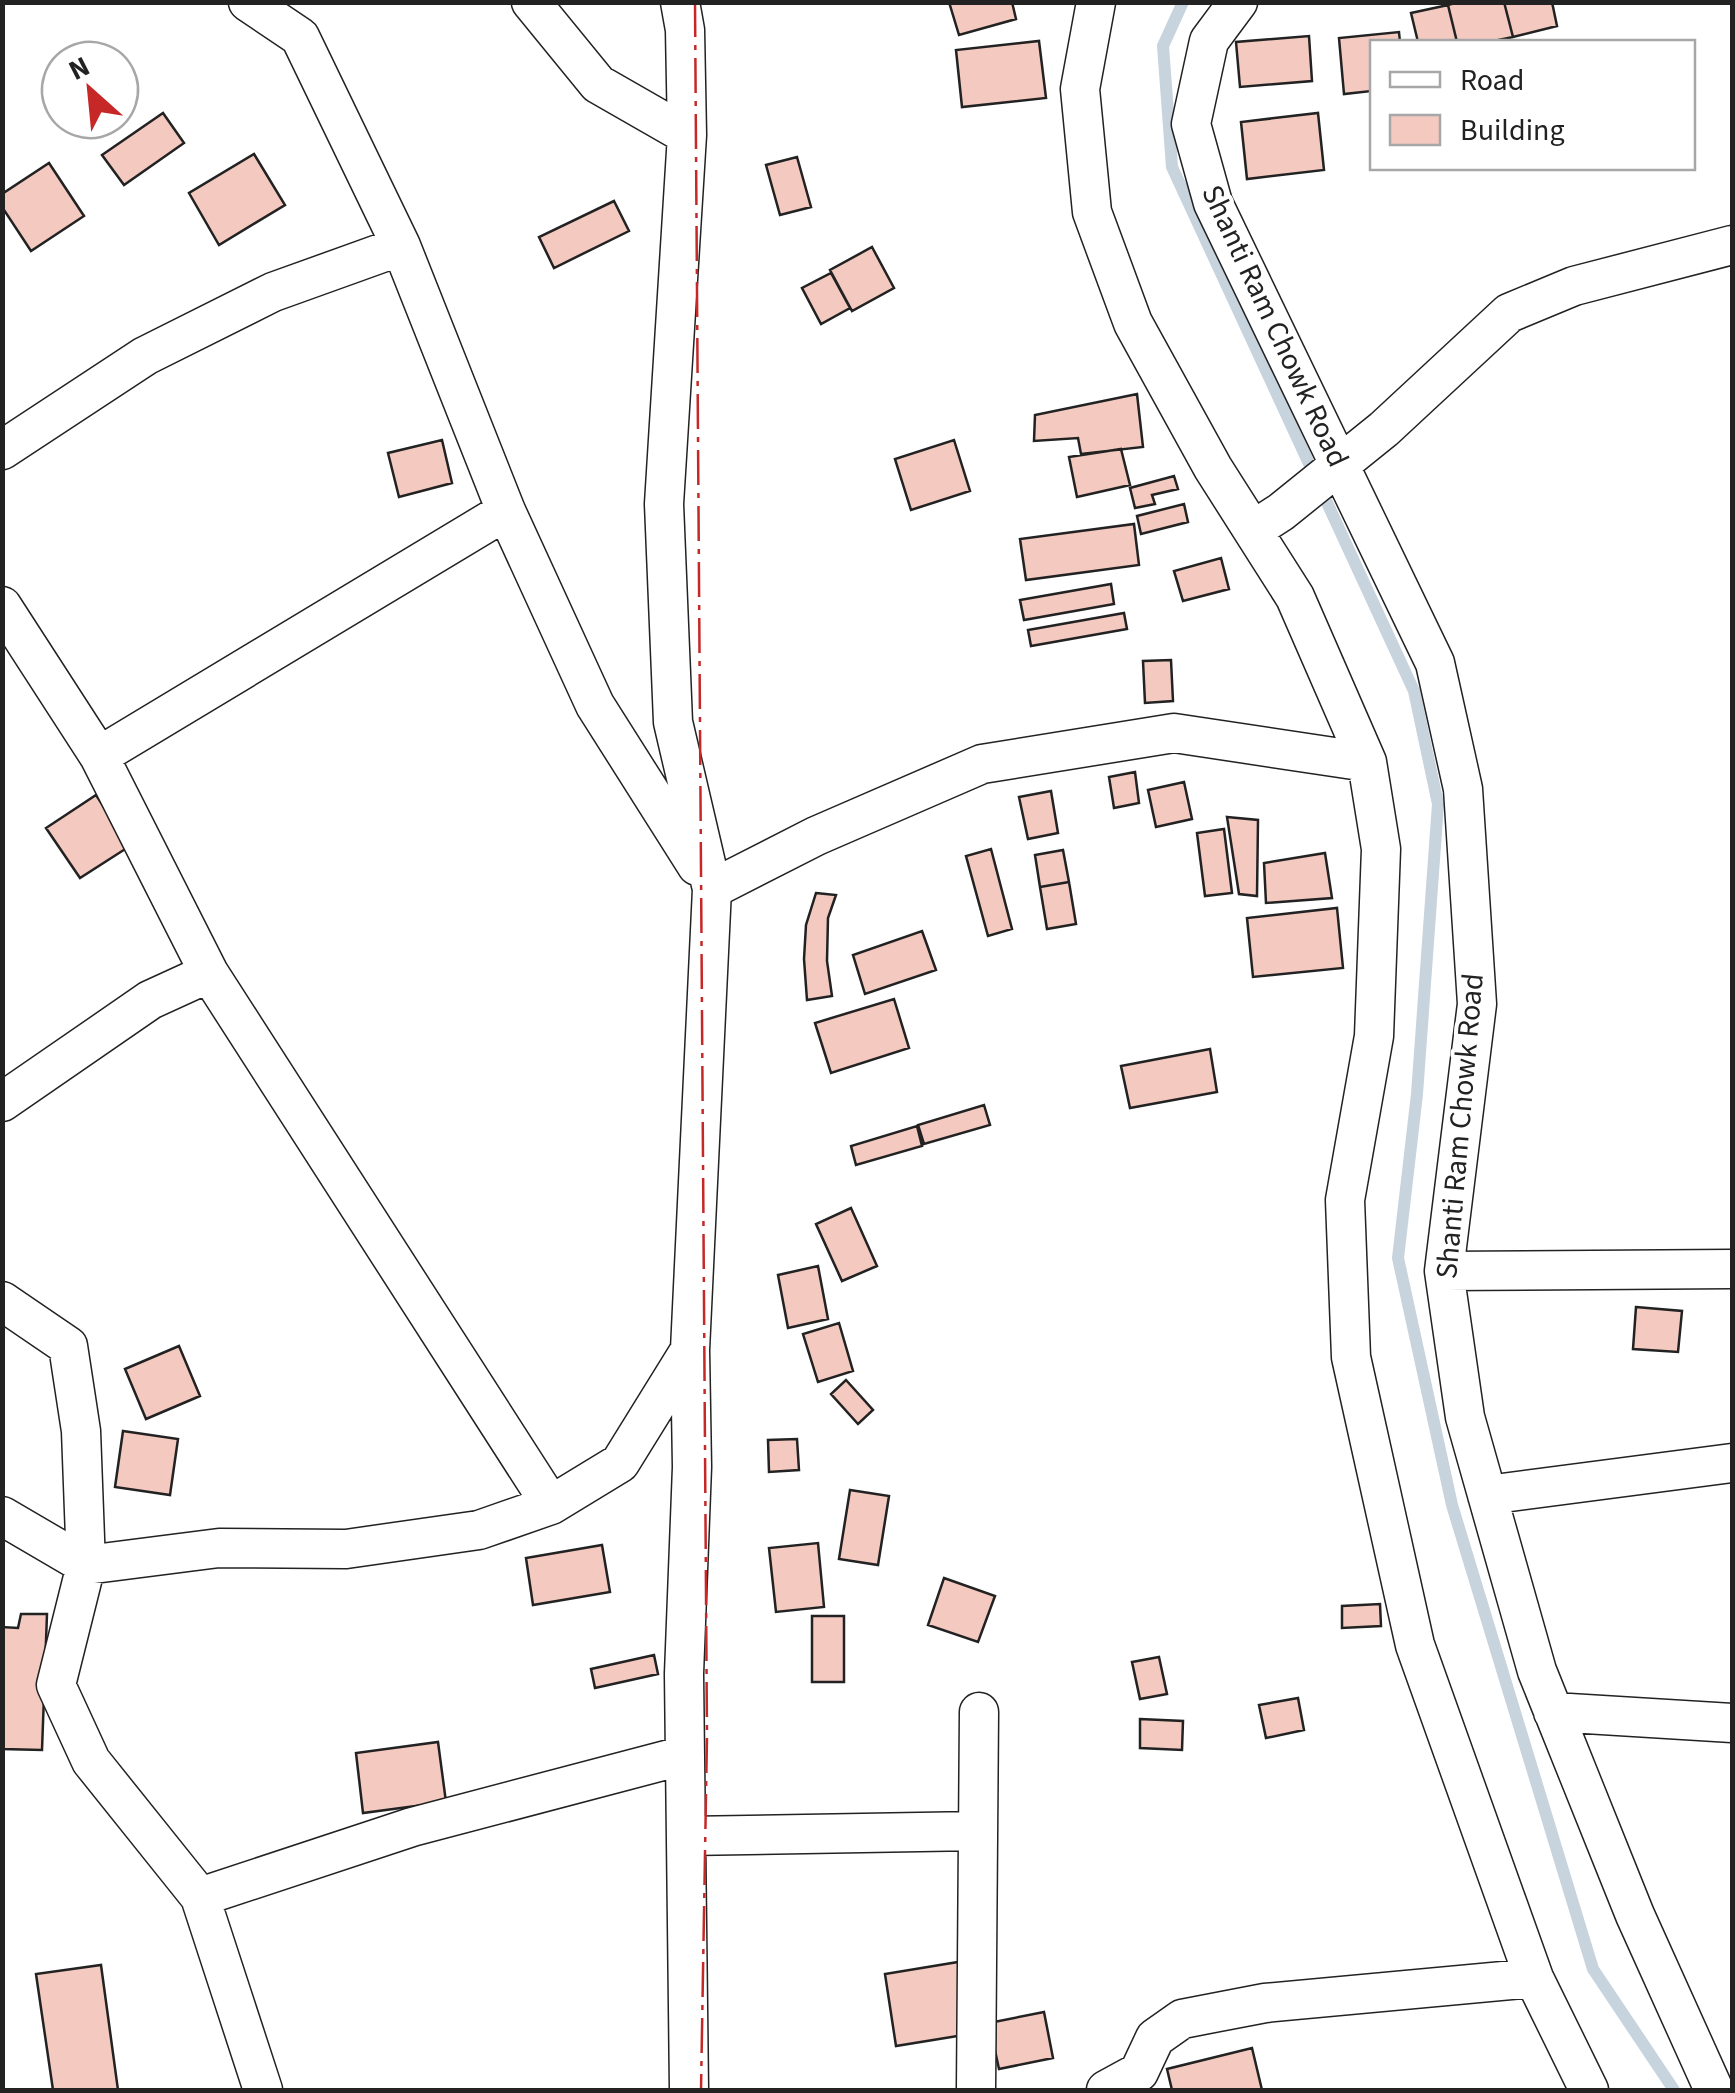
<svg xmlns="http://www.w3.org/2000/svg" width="1735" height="2093" viewBox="0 0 1735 2093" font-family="'Source Sans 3',sans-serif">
<rect width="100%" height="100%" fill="#fff"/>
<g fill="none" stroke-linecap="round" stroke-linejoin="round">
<path stroke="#c7d3dd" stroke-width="12" d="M1183 2 1163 46 1172 167 1414 691 1438 804 1417 1094 1398 1258 1452 1505 1593 1969 1674 2090"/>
</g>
<path fill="#f3c9c0" stroke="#222" stroke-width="2.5" d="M949 2H1012L1016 19 959 35Z
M1458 2H1504L1513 37 1489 42H1457L1448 5Z
M1504 2H1552L1557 26 1513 37Z
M1448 5 1457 42H1418L1411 13Z
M1399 32 1400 42H1372V91L1344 94 1339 38Z
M1309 36 1312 81 1240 87 1236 42Z
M1039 41 1046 98 962 107 956 50Z
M163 113 184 143 124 185 102 155Z
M1318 113 1324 170 1247 179 1241 122Z
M254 154 285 205 219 245 189 193Z
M797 157 811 207 780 215 766 165Z
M49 163 84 216 31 251 2 207V194Z
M614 201 629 231 554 268 539 237Z
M872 247 894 288 852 311 830 270Z
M831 273 850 308 821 324 802 288Z
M1137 394 1143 447 1081 454 1078 438 1034 441 1035 415Z
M442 440 452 483 399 497 388 453Z
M954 440 970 491 911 510 895 459Z
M1121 449 1130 485 1077 497 1069 457Z
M1174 476 1178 489 1152 495 1155 504 1135 508 1130 488Z
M1184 504 1188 522 1141 534 1137 516Z
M1134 524 1139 565 1026 580 1020 539Z
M1221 558 1229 589 1183 601 1174 571Z
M1111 584 1114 604 1024 620 1020 600Z
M1124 613 1127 629 1031 646 1028 630Z
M1171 660 1173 701 1145 703 1143 661Z
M1135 772 1139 803 1114 808 1109 777Z
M1184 782 1192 819 1156 827 1148 790Z
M1051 791 1058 833 1028 839 1019 797Z
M96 795 130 846 80 878 46 828Z
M1227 817 1258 820 1257 896 1239 894Z
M1224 829 1232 893 1205 896 1197 833Z
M991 849 1012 929 988 936 966 856Z
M1063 850 1069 882 1040 887 1035 855Z
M1325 853 1332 898 1266 903 1264 863Z
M1069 882 1076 924 1047 929 1040 887Z
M816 893 836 895 828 918 827 961 832 996 807 1000 804 959 806 925Z
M1337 908 1343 968 1253 977 1247 918Z
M922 931 936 970 865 994 853 955Z
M894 999 909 1048 831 1073 815 1023Z
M1210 1049 1217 1092 1130 1108 1121 1066Z
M984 1105 990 1125 924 1144 918 1125Z
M917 1126 922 1146 856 1165 851 1146Z
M851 1208 877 1266 842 1281 816 1224Z
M818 1266 828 1319 788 1328 778 1275Z
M1636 1307 1682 1311 1678 1352 1633 1349Z
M839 1323 853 1371 818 1382 803 1334Z
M179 1346 200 1396 146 1419 125 1369Z
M846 1380 873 1410 858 1424 831 1394Z
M123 1431 178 1439 170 1495 115 1487Z
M797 1439 799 1470 769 1472 768 1440Z
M850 1490 889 1496 878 1565 839 1559Z
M818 1543 824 1607 776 1612 769 1548Z
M602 1545 610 1592 533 1605 526 1558Z
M944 1578 995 1596 978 1642 928 1625Z
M1380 1604 1381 1626 1342 1628V1606Z
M21 1614H47L42 1750 2 1749V1627L18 1628Z
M812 1616H844V1682H812Z
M654 1655 658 1674 595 1688 591 1669Z
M1159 1657 1167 1694 1140 1699 1132 1662Z
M1298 1698 1304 1730 1266 1738 1259 1705Z
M1140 1719 1183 1721 1182 1750 1140 1748Z
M438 1742 446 1802 363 1813 356 1753Z
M958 1962 970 2034 896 2046 885 1974Z
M101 1965 118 2090H53L36 1974Z
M1044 2012 1053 2058 999 2069 989 2023Z
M1252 2048 1262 2090H1172L1167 2069Z"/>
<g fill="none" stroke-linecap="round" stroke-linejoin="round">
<defs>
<path id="minor" d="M248 2 300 37 401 246 506 511 595 705 697 866
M531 2 598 84 687 135
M680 2 685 30 687 135 664 504 673 722 712 889 690 1350 692 1467 684 1674 689 2090
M1096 2 1080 89 1092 212 1133 323 1213 468 1295 597 1367 762 1381 849 1374 1036 1345 1200 1351 1357 1415 1645 1534 1978 1589 2090
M1238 2 1209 41 1191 124 1213 203 1435 663 1463 789 1477 1004 1444 1271 1465 1417 1537 1671 1635 1915 1714 2090
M2 450 145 356 273 292 401 246
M1253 530 1281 512 1384 429 1509 313 1574 286 1732 245
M2 606 99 756 209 973 551 1505
M99 756 506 511
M712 889 816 836 982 764 1174 733 1367 762
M2 1102 150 1000 209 973
M1444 1271 1732 1269
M2 1301 68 1346 81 1431 86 1565 56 1685 91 1761 200 1897 263 2090
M1487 1495 1732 1463
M2 1516 86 1565 219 1548 346 1549 479 1530 551 1505 620 1463 690 1350
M1553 1712 1732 1723
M686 1836 977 1831
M200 1897 412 1827 685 1755
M976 2090 979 1712
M1106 2090 1139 2072 1155 2038 1182 2019 1265 2003 1534 1978"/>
</defs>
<use href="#minor" stroke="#222" stroke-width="41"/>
<use href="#minor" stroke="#fff" stroke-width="38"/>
<path stroke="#c62828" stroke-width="2.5" stroke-dasharray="35 8 5 8" stroke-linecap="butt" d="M695 2 707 1736 701 2090"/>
</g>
<g text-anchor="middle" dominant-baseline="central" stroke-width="8" stroke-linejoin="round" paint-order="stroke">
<g font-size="30" fill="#222" stroke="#fff">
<text transform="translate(1275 326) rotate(65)">Shanti Ram Chowk Road</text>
<text transform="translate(1460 1126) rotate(-85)">Shanti Ram Chowk Road</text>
</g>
</g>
<rect width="1735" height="2093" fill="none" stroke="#222222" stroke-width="10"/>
<rect x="1370" y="40" width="325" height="130" fill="#ffffff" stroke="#a7a7a7" stroke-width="2.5"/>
<rect x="1390" y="72" width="50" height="15" fill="#ffffff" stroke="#a7a7a7" stroke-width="2.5"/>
<text x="1460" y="90" font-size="30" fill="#222222">Road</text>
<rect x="1390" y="115" width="50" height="30" fill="#f3c9c0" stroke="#a7a7a7" stroke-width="2.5"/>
<text x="1460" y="140" font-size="30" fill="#222222">Building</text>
<g transform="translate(90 90) rotate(333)"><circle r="48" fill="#ffffff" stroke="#a7a7a7" stroke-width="2.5"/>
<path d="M0-8L18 38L0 25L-18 38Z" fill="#c62828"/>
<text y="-15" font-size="28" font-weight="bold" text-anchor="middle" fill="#222222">N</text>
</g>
</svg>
